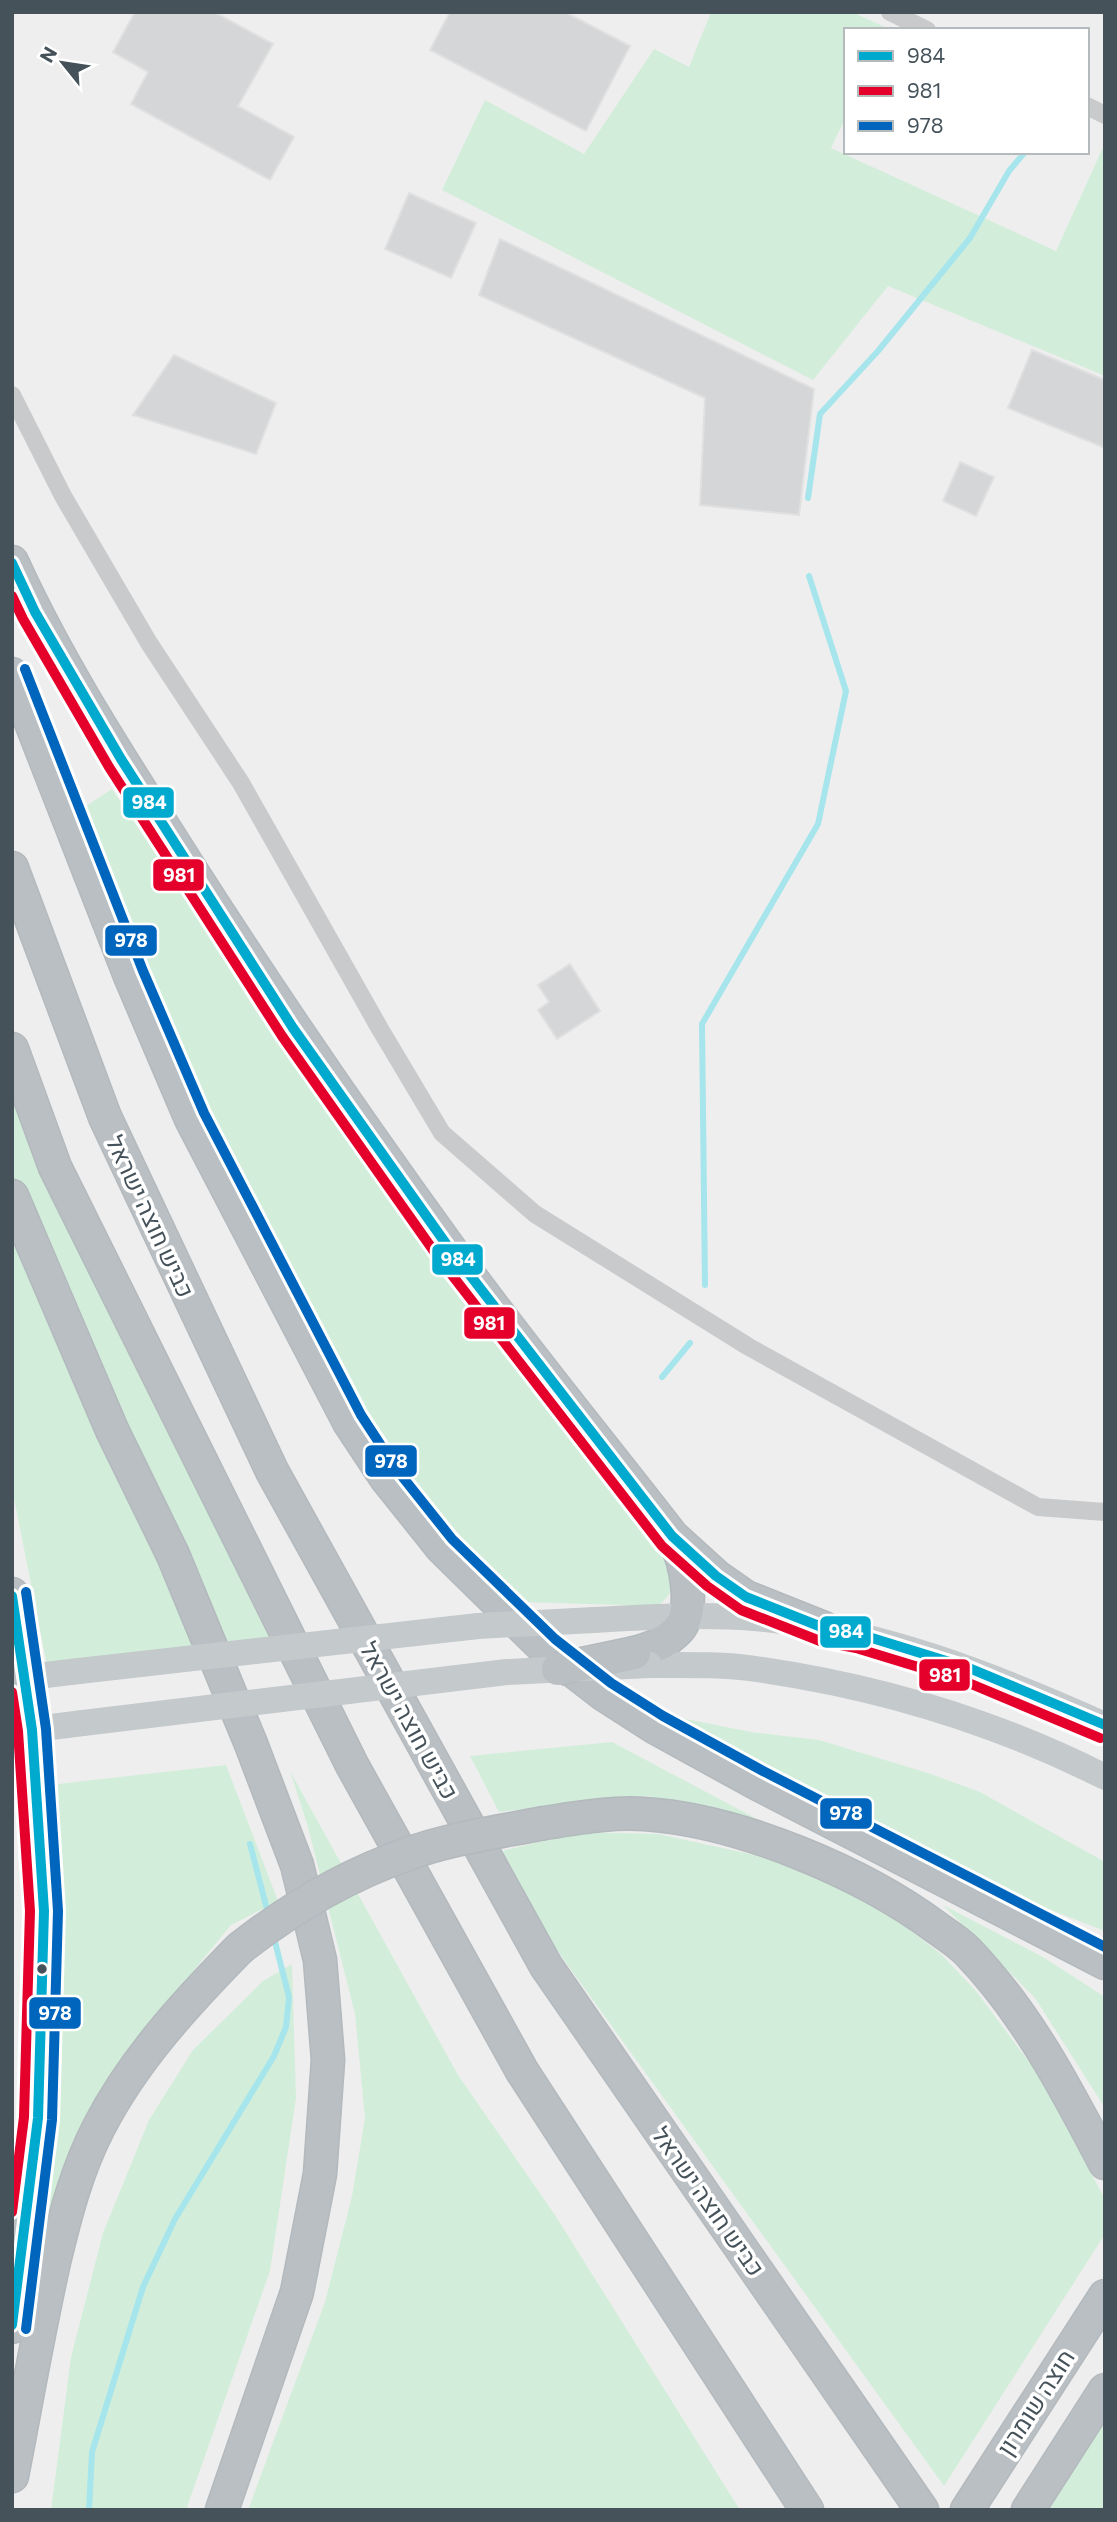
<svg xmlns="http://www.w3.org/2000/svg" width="1117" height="2522" viewBox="0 0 1117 2522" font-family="Commissioner,Heebo,sans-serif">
<rect width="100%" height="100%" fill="#efeeee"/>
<path fill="#d2eeda" d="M711 12H852L889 29 846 30V117L831 148 1056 251 1105 143V376L888 286 813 380 442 190 485 100 584 154 654 49 689 67Z
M112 789 177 885 256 1011 316 1097 664 1542C674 1572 685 1582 658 1606L518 1602 396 1462 260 1218 192 1083 83 808Z
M12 1087 273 1639 47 1665 12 1488Z
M681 1718 751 1732 819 1740 928 1773 980 1792 1105 1862V1931C1059 1913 1012 1895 966 1875 867 1831 771 1778 681 1718Z
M612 1742 776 1829 648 1796 499 1812 470 1756Z
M226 1765 278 1901 231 1925 118 2063 83 2123 56 2198 24 2329 58 1969 56 1847 58 1784Z
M290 1771 458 2075 555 2215 740 2510H248L325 2302 352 2196 365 2118 355 2014 308 1827Z
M579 1832 658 1834 750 1854 823 1876 890 1915 941 1954 976 1991 1038 2074 1105 2199V2234L944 2486 556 1949 498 1852Z
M943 1905 1043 1957 1105 1997V2108L1035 1998Z
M292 1964 296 2098 270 2271 186 2510H51L71 2357 103 2233 149 2120 193 2050 263 1981Z
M1105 2418V2510H1049Z"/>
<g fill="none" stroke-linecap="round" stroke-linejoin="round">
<path stroke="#a6e5ec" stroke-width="6" d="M808 498 820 414 878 351 970 238 1009 171 1025 152
M705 1285 702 1024 818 824 846 691 809 576
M662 1377 690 1343
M250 1844 269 1917
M89 2510 92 2452 143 2287 175 2219 274 2056 286 2027 289 1997 273 1934"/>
</g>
<path fill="#d5d6d7" stroke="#e0e0e1" stroke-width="2" d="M135 12H214L273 44 238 106 294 137 270 180 131 104 148 72 113 52Z
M450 12H565L630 46 586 131 430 50Z
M409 193 476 223 451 278 385 249Z
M500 239 814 389 799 515 700 505 705 398 479 295Z
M1032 350 1105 380V448L1008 408Z
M174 355 276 403 256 454 133 415Z
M960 462 994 477 976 516 943 501Z
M570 964 600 1011 557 1039 538 1010 549 1002 538 985Z"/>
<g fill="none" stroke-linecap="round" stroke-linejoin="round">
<defs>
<path id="highway" d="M12 562C60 668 125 766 187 864 270 994 357 1121 447 1245 518 1344 597 1439 672 1536L716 1576 746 1597 824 1628
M12 674 130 976 191 1119 349 1422 386 1478 442 1548 546 1650 603 1694 656 1728 756 1783 1105 1963
M12 868 105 1117 272 1471 546 1966 922 2510
M12 1049 55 1167 352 1765 522 2071 807 2510
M12 1196 112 1430 173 1555 251 1744 297 1865 320 1960 328 2060 320 2174 297 2292 222 2510
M12 1594 32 1730 44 1911 38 2118 12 2327
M634 1653C650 1649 666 1643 678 1630 696 1610 686 1561 674 1540
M544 1823C578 1818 610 1812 644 1814 738 1820 862 1872 937 1928 947 1935 958 1942 967 1951 1026 2012 1066 2088 1105 2163
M12 2476C26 2404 38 2333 54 2262 65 2216 77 2169 99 2127 134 2059 187 2002 240 1948
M967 2510 1105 2296
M1028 2510 1105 2390"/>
</defs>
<use href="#highway" stroke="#b3b9bd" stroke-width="35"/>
<path stroke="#c8cacc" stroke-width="18" d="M890 12 927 30
M1087 106 1105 115
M12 395 63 496 149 643 241 783 380 1029 442 1133 535 1214 749 1347 1038 1507 1105 1512"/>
<path stroke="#c4c9cb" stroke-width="26" d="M594 1620C646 1617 701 1614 754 1618 877 1629 993 1675 1105 1725
M649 1665C684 1665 721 1664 756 1669 876 1686 996 1722 1105 1777
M12 1679 79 1671
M12 1732 83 1723"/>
<use href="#highway" stroke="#b9bfc3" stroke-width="32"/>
<defs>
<path id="highway-bridge" d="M558 1669 634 1653
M240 1948C290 1909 347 1875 408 1854 451 1838 499 1832 544 1823"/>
</defs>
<use href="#highway-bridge" stroke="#b3b9bd" stroke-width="35" stroke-linecap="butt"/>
<path stroke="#c4c9cb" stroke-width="26" d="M79 1671 478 1626 594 1620
M83 1723 507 1672 649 1665"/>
<use href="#highway-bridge" stroke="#b9bfc3" stroke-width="32"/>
<defs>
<path id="bus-1" d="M12 563 35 612 121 759 293 1028 449 1248 672 1536 716 1576 746 1597 824 1628 859 1634 969 1668 1105 1725
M12 1596 32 1730 44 1911 38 2118 12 2325"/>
<path id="bus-2" d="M12 596 23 619 109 767 282 1036 438 1257 662 1546 707 1586 741 1610 820 1641 856 1648 964 1681 1100 1738
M12 1692 18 1731 30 1911 24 2117 12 2212"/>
<path id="bus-3" d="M25 669 143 971 204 1113 361 1415 397 1470 452 1539 555 1639 611 1683 663 1716 763 1771 1105 1947
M26 1592 46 1729 58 1911 52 2120 26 2329"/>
</defs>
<use href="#bus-1" stroke="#fff" stroke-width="16"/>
<use href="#bus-2" stroke="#fff" stroke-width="16"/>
<use href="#bus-3" stroke="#fff" stroke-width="16"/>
<use href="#bus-1" stroke="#00a9ce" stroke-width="10"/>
<use href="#bus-2" stroke="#e4002b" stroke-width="10"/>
<use href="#bus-3" stroke="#0065bd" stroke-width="10"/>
</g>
<circle fill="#45525a" stroke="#fff" stroke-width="2.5" cx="42" cy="1969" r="6"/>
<g text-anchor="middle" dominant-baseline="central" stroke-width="7" stroke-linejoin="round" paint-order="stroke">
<g font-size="24" fill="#45525a" stroke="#fff">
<text transform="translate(151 1216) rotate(65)">כביש חוצה ישראל</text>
<text transform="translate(410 1720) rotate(61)">כביש חוצה ישראל</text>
<text transform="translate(709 2201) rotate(55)">כביש חוצה ישראל</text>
<text transform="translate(1035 2402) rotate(-57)">חוצה שומרון</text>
</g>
</g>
<g stroke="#fff" stroke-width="2.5">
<rect x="122" y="786" width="53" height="33" rx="7" fill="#00a9ce"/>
<rect x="152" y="858" width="53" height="34" rx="7" fill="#e4002b"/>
<rect x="104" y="924" width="54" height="33" rx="7" fill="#0065bd"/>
<rect x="431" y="1243" width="53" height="33" rx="7" fill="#00a9ce"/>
<rect x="463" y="1306" width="53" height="34" rx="7" fill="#e4002b"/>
<rect x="364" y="1444" width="54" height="34" rx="7" fill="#0065bd"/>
<rect x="819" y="1615" width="53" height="34" rx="7" fill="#00a9ce"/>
<rect x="918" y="1658" width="53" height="34" rx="7" fill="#e4002b"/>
<rect x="819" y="1797" width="54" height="33" rx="7" fill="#0065bd"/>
<rect x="28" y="1996" width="54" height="34" rx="7" fill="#0065bd"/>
</g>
<g font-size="19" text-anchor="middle" font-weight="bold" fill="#fff">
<text x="149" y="809">984</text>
<text x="179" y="882">981</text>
<text x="131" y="947">978</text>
<text x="458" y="1266">984</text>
<text x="489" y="1330">981</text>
<text x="391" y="1468">978</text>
<text x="846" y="1638">984</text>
<text x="945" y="1682">981</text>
<text x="846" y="1820">978</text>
<text x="55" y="2020">978</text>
</g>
<rect width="1117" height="2522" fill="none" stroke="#45525a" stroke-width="28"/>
<rect x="844" y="28" width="245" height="126" fill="#ffffff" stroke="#b5babd" stroke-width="2"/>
<rect x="858" y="51" width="35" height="10" fill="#00a9ce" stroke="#b5babd" stroke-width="2"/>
<text x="907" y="63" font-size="21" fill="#45525a">984</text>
<rect x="858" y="86" width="35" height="10" fill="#e4002b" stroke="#b5babd" stroke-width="2"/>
<text x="907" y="98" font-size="21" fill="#45525a">981</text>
<rect x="858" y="121" width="35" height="10" fill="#0065bd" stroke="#b5babd" stroke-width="2"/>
<text x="907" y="133" font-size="21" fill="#45525a">978</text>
<g transform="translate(63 63) rotate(300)" stroke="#ffffff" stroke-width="5" paint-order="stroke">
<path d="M0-5L12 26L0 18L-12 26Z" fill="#45525a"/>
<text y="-10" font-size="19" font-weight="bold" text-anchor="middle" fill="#45525a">N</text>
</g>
</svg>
